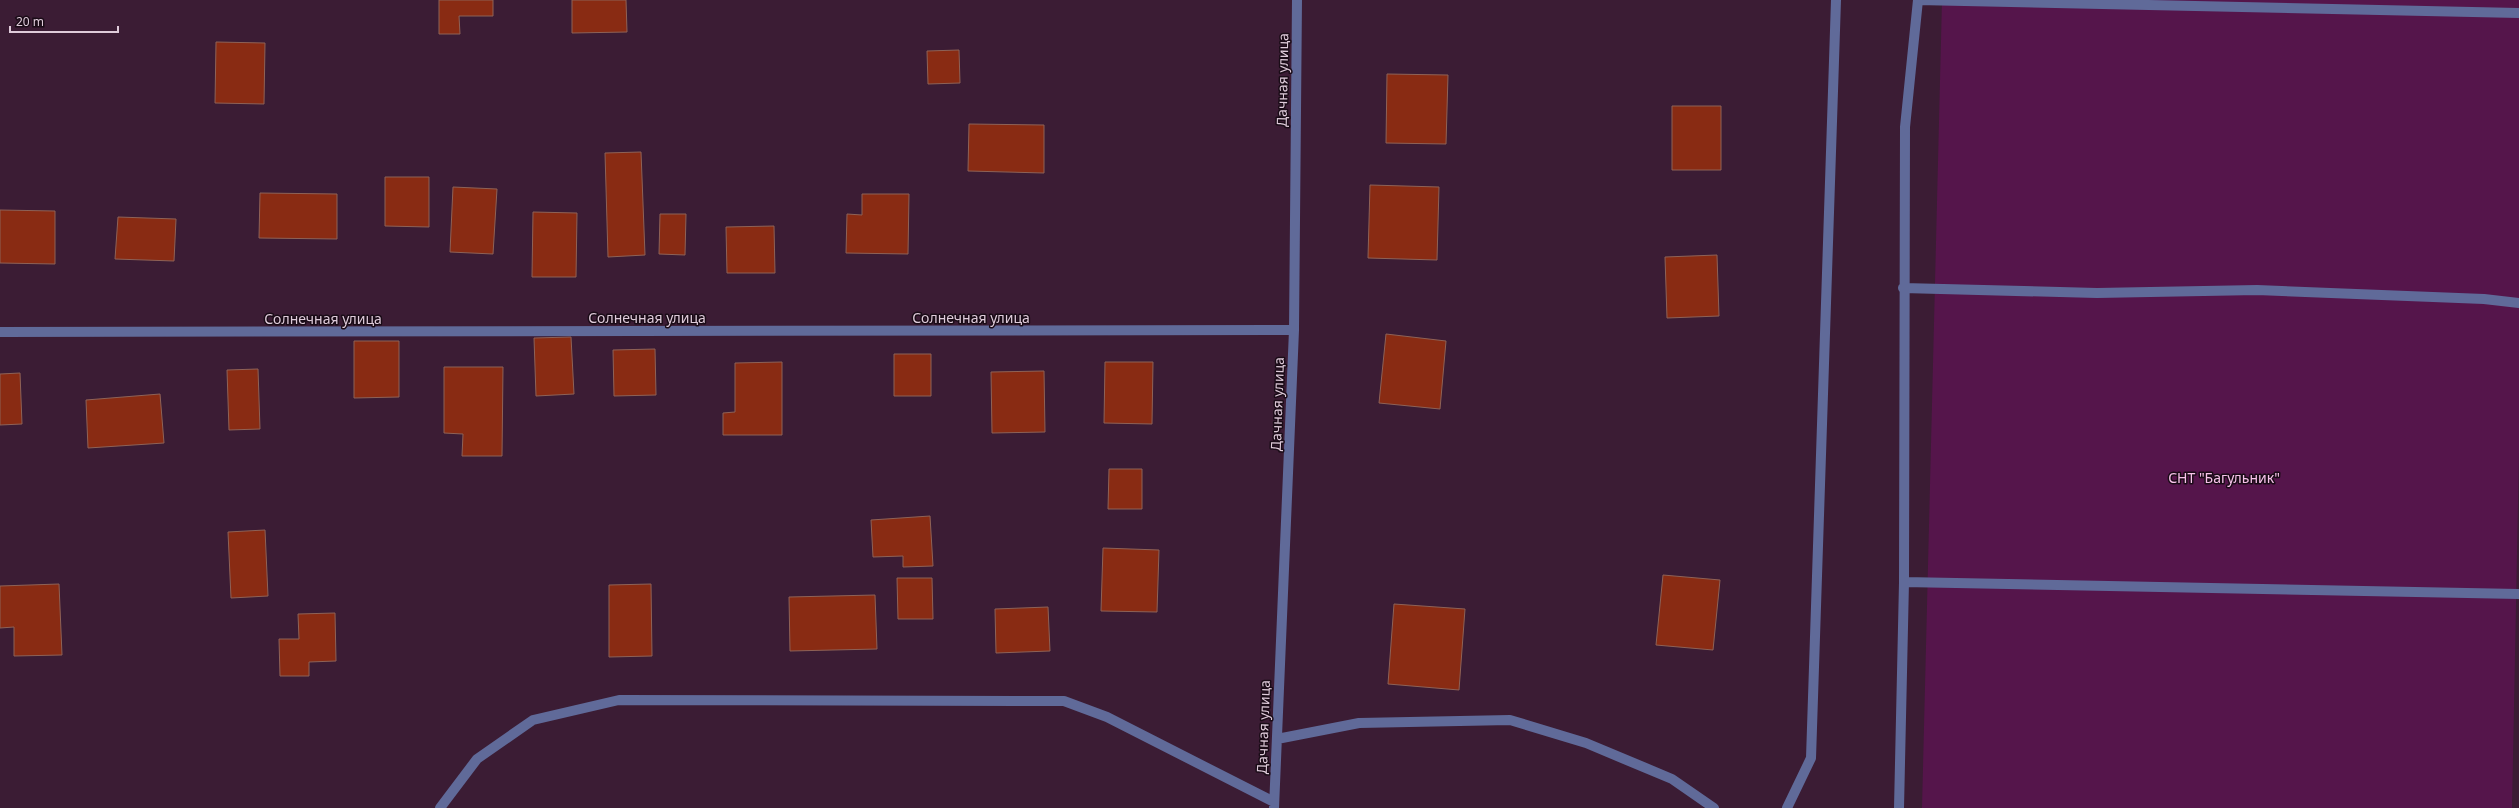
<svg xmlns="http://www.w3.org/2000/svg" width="2519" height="808" viewBox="0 0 2519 808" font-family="'Noto Sans',sans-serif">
<rect width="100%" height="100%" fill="#3b1c34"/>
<path fill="#55154b" d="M1942 0H2519V452L2512 808H1922Z"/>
<path fill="#892b13" stroke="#8e6257" d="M439 0H493V16H459L460 34H439Z
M572 0H626L627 32 572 33Z
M216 42 265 43 264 104 215 103Z
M959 50 960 83 928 84 927 51Z
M1387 74 1448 75 1446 144 1386 143Z
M1672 106H1721V170H1672Z
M969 124 1044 125V173L968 171Z
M641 152 645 255 608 257 605 153Z
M385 177H429V227L385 226Z
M1370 185 1439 187 1437 260 1368 258Z
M453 187 497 189 493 254 450 252Z
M260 193 337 194V239L259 238Z
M862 194H909L908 254 846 253 847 214 862 215Z
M0 210 55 211V264L0 263Z
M533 212 577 213 576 277H532Z
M660 214H686L685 255 659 254Z
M118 217 176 219 174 261 115 259Z
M774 226 775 273H727L726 227Z
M1717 255 1719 316 1667 318 1665 257Z
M1386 334 1446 341 1440 409 1379 403Z
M571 337 574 394 536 396 534 338Z
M354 341H399V397L354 398Z
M655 349 656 395 614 396 613 350Z
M894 354H931V396H894Z
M782 362V435H723V413L735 412V363Z
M1105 362H1153L1152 424 1104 423Z
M444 367H503L502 456H462L463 434 444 433Z
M258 369 260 429 229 430 227 370Z
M1044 371 1045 432 992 433 991 372Z
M20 373 22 424 0 425V374Z
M160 394 164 443 88 448 86 400Z
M1109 469H1142V509H1108Z
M930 516 933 566 903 567V556L873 557 871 520Z
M265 530 268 596 231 598 228 532Z
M1103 548 1159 550 1157 612 1101 611Z
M1663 575 1720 580 1713 650 1656 645Z
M897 578H932L933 619H898Z
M59 584 62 655 14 656V627L0 628V586Z
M651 584 652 656 609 657V585Z
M875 595 877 649 790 651 789 597Z
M1394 604 1465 609 1459 690 1388 684Z
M1048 607 1050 651 996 653 995 609Z
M335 613 336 661 309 662V676H280L279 639H299L298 614Z"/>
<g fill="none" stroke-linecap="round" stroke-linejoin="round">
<path stroke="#606a99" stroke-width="10" d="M1903 288 2097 293 2257 290 2484 299 2519 303
M0 332 1294 330
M1904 582 2519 594
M1277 739 1359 723 1510 720 1586 743 1672 779 1714 808
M440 808 477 759 533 720 619 700 1064 701 1107 717 1274 802
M1274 808 1294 330 1297 0
M1787 808 1811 758 1836 0
M1899 808 1904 582 1905 127 1918 0 2519 13"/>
</g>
<g text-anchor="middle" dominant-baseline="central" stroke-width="3" stroke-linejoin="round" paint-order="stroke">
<g font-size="14" fill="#dfcbda" stroke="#1a0c17">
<text transform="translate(1282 80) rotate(-89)">Дачная улица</text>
<text x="647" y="317">Солнечная улица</text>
<text x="971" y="317">Солнечная улица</text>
<text x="323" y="318">Солнечная улица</text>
<text transform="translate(1277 404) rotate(-88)">Дачная улица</text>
<text transform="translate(1263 727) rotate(-88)">Дачная улица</text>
</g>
<g font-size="14" fill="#f7c2ea" stroke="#1a0c17">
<text x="2224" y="477">СНТ "Багульник"</text>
</g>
</g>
<path d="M10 26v6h108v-6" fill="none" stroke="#dfcbda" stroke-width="2"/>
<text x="16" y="26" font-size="12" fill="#dfcbda" stroke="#1a0c17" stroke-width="3" paint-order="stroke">20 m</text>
</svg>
